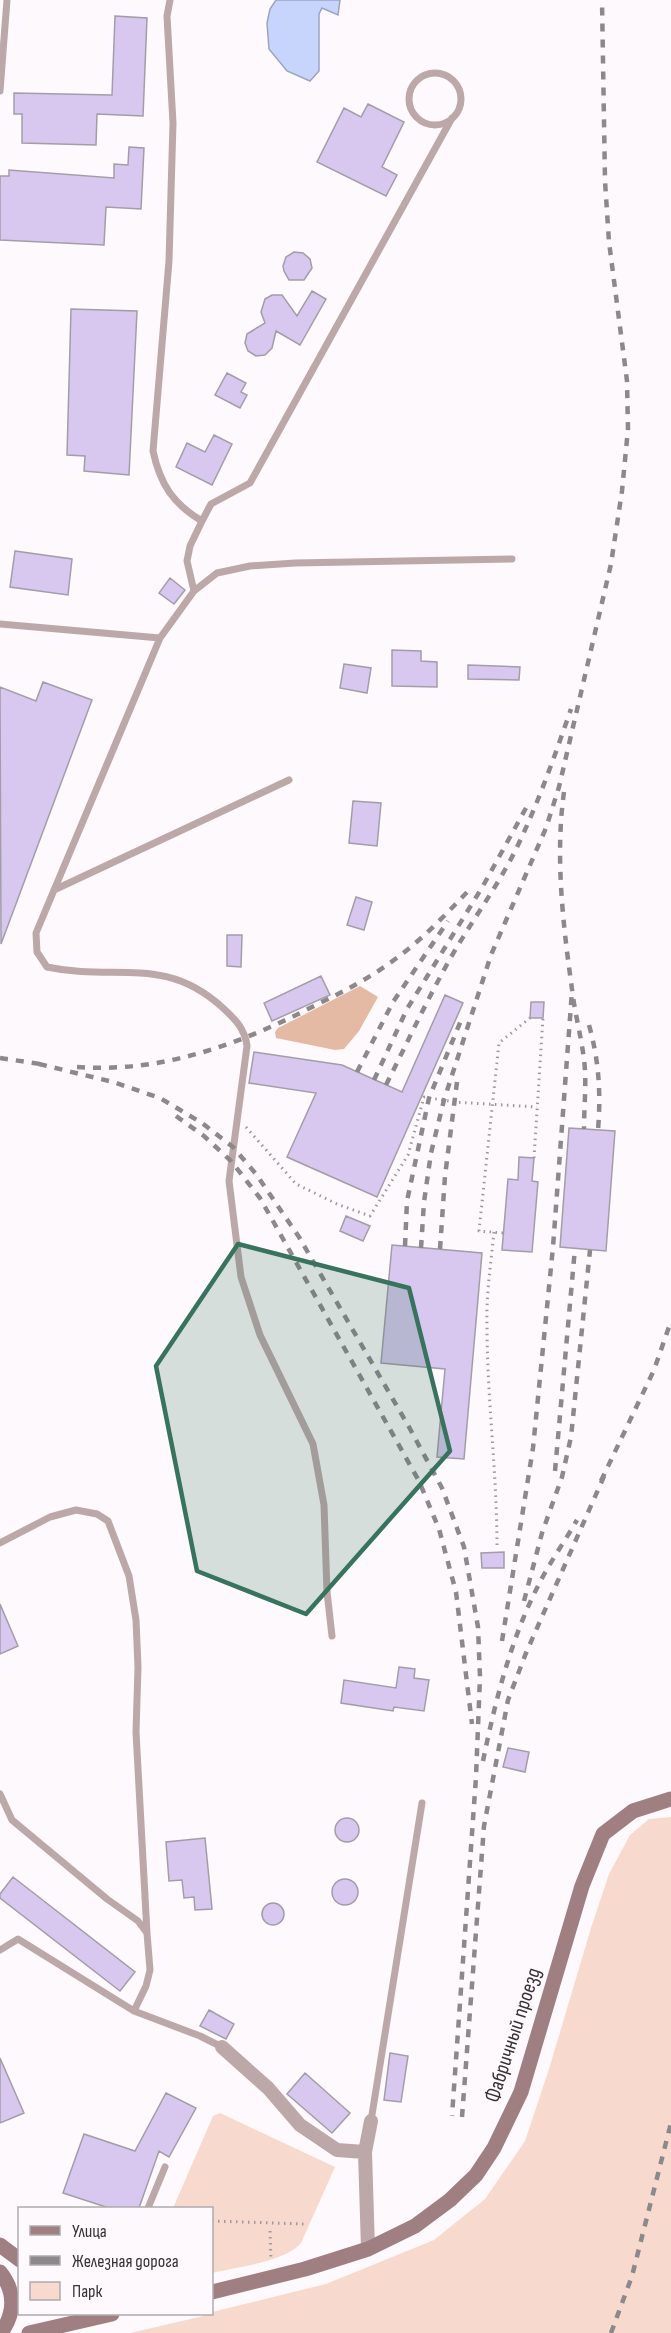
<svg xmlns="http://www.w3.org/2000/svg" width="671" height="2333" viewBox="0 0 671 2333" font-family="'Sofia Sans Condensed',sans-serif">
<rect width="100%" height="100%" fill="#fef9fc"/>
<path fill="#f7dacd" d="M671 1817V2333H130L212 2314V2312L326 2284 434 2240 485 2199 525 2141 549 2069 591 1928 609 1874 630 1835 649 1819Z
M220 2113 335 2167 301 2243C285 2262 236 2267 212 2273V2208H173L213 2116Z"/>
<path fill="#e4baa5" d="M360 986 378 997 359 1031 344 1049 335 1050 276 1038 275 1032 278 1028Z"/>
<path fill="#c7d4fc" stroke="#9ca4c1" stroke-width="1.5" d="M276 0H340L338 15 322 8 319 14V71L310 81 287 71 269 49 267 23 270 9Z"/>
<path fill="#d8c8ef" stroke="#a29da9" stroke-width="1.5" d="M115 16 147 18 143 116 97 114 96 145 22 143V114H14V93L112 95Z
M368 104 404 122 382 167 397 175 386 196 317 162 344 108 361 117Z
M129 147 144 148 141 209 106 207 104 245 0 240V176H9V170L114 178V164L128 165Z
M294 252 303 253 310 259 312 268 304 280H289L284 271 283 266 286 257Z
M312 291 326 299 300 345 276 331 272 348 265 355 256 356 248 351 245 343 247 334 265 323 261 312 265 299 272 295H282L297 316Z
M71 309 137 311 129 475 84 471 85 456 67 455Z
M227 373 246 383 241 392 247 395 240 408 215 395Z
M214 435 232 444 212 485 176 467 187 443 205 452Z
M15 551 72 559 68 595 10 587Z
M170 578 185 590 174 604 159 593Z
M392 650 421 651V661L437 662V687L392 686Z
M344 664 371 668 367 693 340 688Z
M468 665 520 667 519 680 468 679Z
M43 682 92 700 1 944 0 687 36 701Z
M353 801 381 803 377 846 349 843Z
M356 897 372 902 364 930 347 925Z
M227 935H242L241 967 227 966Z
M321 976 330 995 272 1021 264 1003Z
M445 995 463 1003 377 1197 287 1157 316 1093 249 1083 254 1052 342 1065 402 1092Z
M531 1002H544L543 1018H530Z
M569 1128 615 1131 606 1251 560 1247Z
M519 1157 534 1158 532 1181 538 1182 532 1252 502 1250 508 1179 518 1180Z
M346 1216 370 1226 363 1241 340 1231Z
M392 1245 482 1253 464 1459 437 1457 445 1369 381 1363Z
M504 1552V1568H482L481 1553Z
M0 1604 18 1646 0 1654Z
M399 1667 415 1669 414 1678 429 1680 424 1711 394 1707 393 1711 341 1703 344 1680 396 1688Z
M508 1748 529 1752 525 1772 503 1767Z
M335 1830a12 12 0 1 1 24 0a12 12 0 1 1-24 0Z
M205 1838 212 1909 195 1910 194 1897 184 1898 182 1880 169 1881 166 1842Z
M13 1877 135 1972 120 1991 0 1898V1894Z
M332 1892a13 13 0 1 1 26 0a13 13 0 1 1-26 0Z
M262 1914a11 11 0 1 1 22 0a11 11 0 1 1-22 0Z
M209 2010 234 2024 226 2039 200 2026Z
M390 2053 408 2056 401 2102 384 2100Z
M0 2058 24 2113 0 2123Z
M305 2073 350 2113 332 2133 287 2094Z
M166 2093 196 2108 169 2157 159 2151 139 2208H109L63 2193 84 2134 135 2151Z"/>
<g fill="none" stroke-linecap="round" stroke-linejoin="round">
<path stroke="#9e999c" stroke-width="3" stroke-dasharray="1.5 4.5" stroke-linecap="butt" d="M246 1127 296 1184 337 1204 370 1216 408 1155 424 1097 454 1102 537 1107
M534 1158 543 1018
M494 1232C491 1263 486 1294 487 1325 487 1399 497 1472 497 1546
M503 1233 479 1231 499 1043 530 1018
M212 2221 304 2224
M270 2231 271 2261"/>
<path stroke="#bda8a9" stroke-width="7" d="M170 0 167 16 173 123 169 261 153 451C160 484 173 504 202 521L190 546 187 561 194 591
M409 99a26 26 0 1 1 52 0a26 26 0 1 1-52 0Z
M0 91 7 0
M202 521 211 504 250 483 452 118
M0 624 160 638 36 933 37 952 47 967C116 982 164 954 223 1008 235 1019 245 1029 247 1046L229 1181 241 1277 260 1335 313 1444 324 1505 327 1592 332 1636
M160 638 194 591 217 573 250 566 295 563 512 559
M54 890 289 780
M0 1543 50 1517 76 1510 97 1514 108 1521 129 1576 136 1620 138 1667 136 1732 147 1933
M0 1794 12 1820 107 1899 138 1921 147 1933 150 1970 146 1986 134 2011
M0 1950 18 1939 134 2011 200 2036 222 2047
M371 2121 422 1803
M148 2208 165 2167"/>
<path stroke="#bda8a9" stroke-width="14" d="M222 2047 268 2088 300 2125 337 2150 365 2152
M368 2249 365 2152 371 2121"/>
<path stroke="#9f7f82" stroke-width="15" d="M0 2245 20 2260
M0 2272C16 2292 15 2313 1 2333
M212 2292 305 2269 368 2249 415 2226 450 2200 476 2175 494 2148 521 2092 582 1886 603 1834 633 1811 671 1799
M29 2333 112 2314"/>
<path stroke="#8d888b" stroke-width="4.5" stroke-dasharray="8 8" stroke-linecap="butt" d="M564 792C555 856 563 925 572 989 575 1016 583 1042 585 1070 586 1089 584 1110 584 1129
M589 1025C599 1061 601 1093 598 1130
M0 1058 47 1065
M39 1064 113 1082 160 1098 202 1123 233 1147 256 1174 299 1237 409 1427 442 1488 464 1547 478 1627 480 1677 476 1777 452 2116
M77 1067C161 1073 238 1045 312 1007 342 992 371 978 398 957 425 937 448 912 471 888
M357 1072 393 1002 448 921
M374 1080 407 1009 483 886 526 808
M386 1085C407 1043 427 1000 450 959 472 920 499 885 518 845 539 801 555 755 571 709
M176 1116 204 1136 231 1161 260 1198 419 1481 439 1529 456 1592 472 1724
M405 1246 407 1201 429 1098 462 1018
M421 1248 424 1202 431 1153 444 1100 491 955 546 828 559 787 611 564 622 491 628 429 627 381 609 242 605 181 602 0
M440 1249 445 1176 457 1082
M555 1471 575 1248
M601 1481 654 1370 671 1321
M524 1601 542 1533 562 1477 571 1437 590 1250
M502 1641 533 1448 553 1247 572 991
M483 1761C495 1702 511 1638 539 1584 550 1562 565 1541 577 1520
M462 2117 484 1826 508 1700 526 1653 605 1474
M611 2333 632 2276 671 2123"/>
</g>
<path fill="#37735d" fill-opacity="0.2" stroke="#37735d" stroke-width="4.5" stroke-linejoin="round" d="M238 1244 409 1288 450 1451 306 1614 197 1571 156 1366Z"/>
<g text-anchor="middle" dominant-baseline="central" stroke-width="4.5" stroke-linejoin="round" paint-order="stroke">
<g font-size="21" fill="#383336" stroke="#fef9fc">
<text transform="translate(513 2035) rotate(-72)">Фабричный проезд</text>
</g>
</g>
<rect x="18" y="2207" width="195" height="108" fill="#fef9fc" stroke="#afaaad" stroke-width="1.5"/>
<rect x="30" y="2226" width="30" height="9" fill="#9f7f82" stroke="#afaaad" stroke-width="1.5"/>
<text x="72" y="2237" font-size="18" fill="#383336">Улица</text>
<rect x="30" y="2256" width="30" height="9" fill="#8d888b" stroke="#afaaad" stroke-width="1.5"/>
<text x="72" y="2267" font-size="18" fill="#383336">Железная дорога</text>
<rect x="30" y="2282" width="30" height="18" fill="#f7dacd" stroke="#afaaad" stroke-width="1.5"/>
<text x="72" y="2297" font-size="18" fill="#383336">Парк</text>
</svg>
